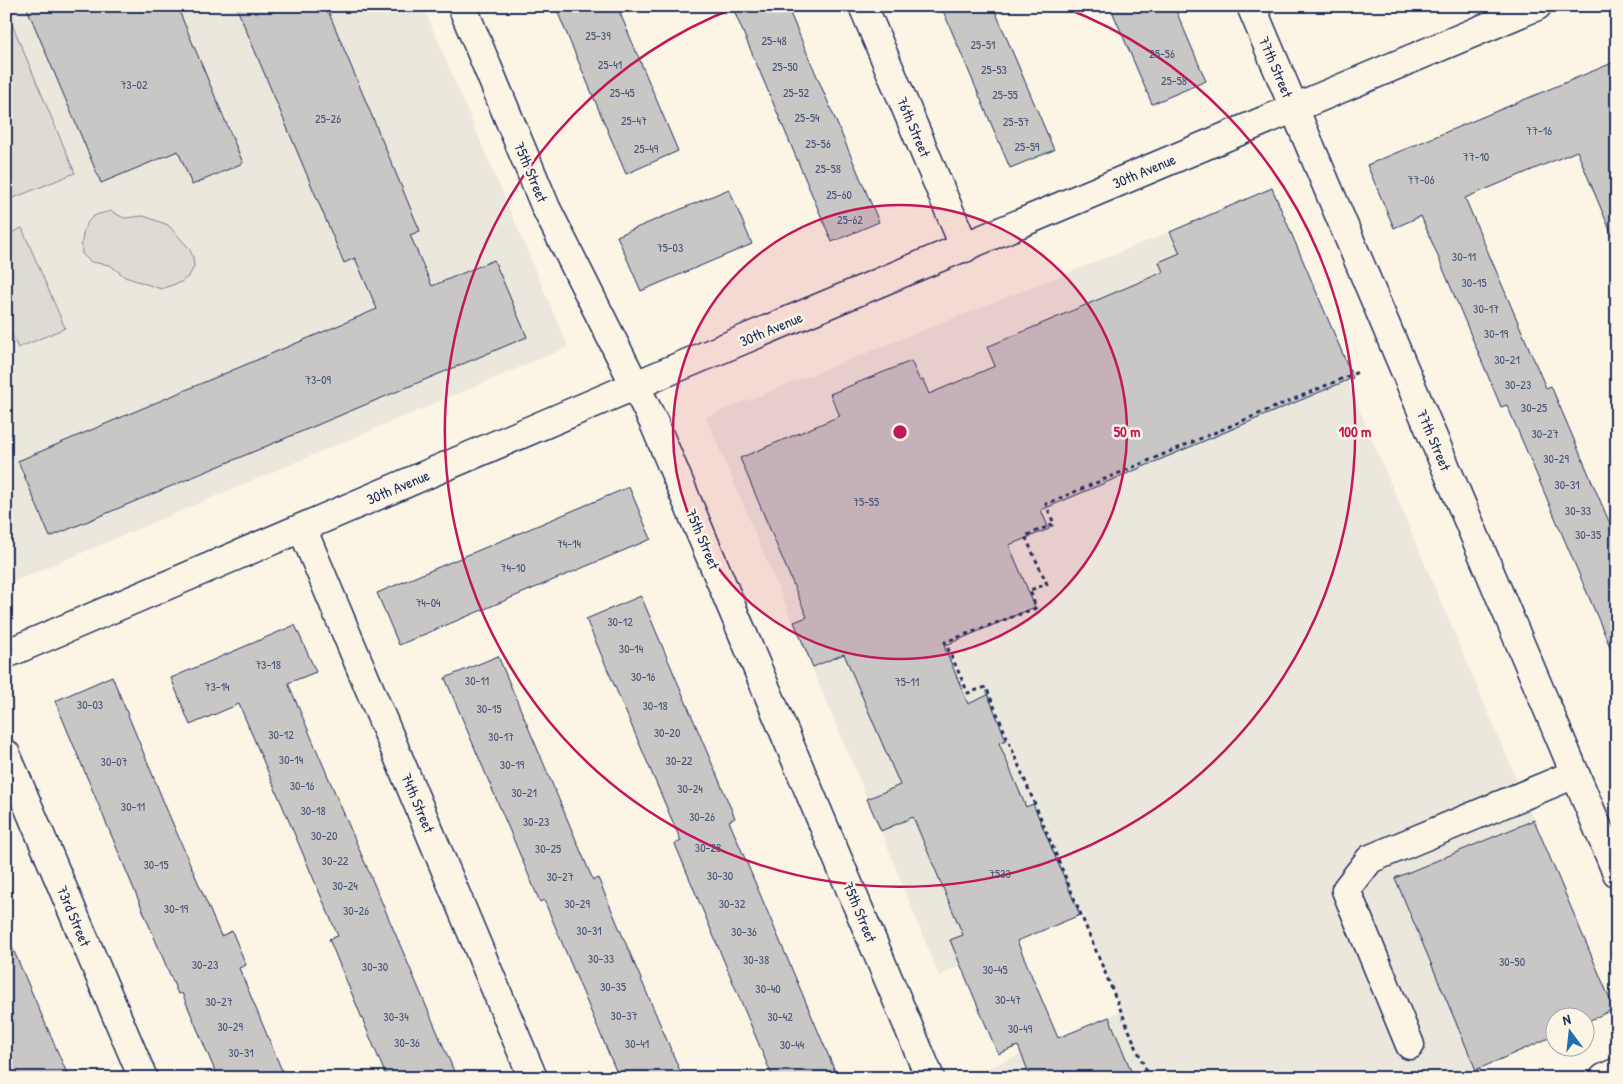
<svg xmlns="http://www.w3.org/2000/svg" width="1623" height="1084" viewBox="0 0 1623 1084" font-family="'Patrick Hand',sans-serif">
<rect width="100%" height="100%" fill="#fcf5e5"/>
<filter id="ink" filterUnits="userSpaceOnUse"><feTurbulence type="fractalNoise" baseFrequency=".02" numOctaves="2"/><feDisplacementMap in="SourceGraphic" scale="10" xChannelSelector="R" yChannelSelector="G"/><feConvolveMatrix kernelMatrix="1 2 1 2 8 2 1 2 1" color-interpolation-filters="sRGB"/></filter>
<g filter="url(#ink)">
<path fill="#ece7dc" d="M6 6H423L568 347 6 585Z
M1272 188 1345 376 1614 1009 1586 1021V1016H1556L1555 1035 1458 1078H984L982 1071 1121 1011 1080 915 961 965 939 976 881 831 706 417 1170 232Z"/>
<path fill="#dfdbd4" stroke="#7d8599" d="M6 10 75 173 6 201Z
M111 211 124 218 144 216 168 225 189 248 193 257 194 267 189 276 181 282 161 289 125 277 110 265 91 262 82 254C81 242 82 224 94 216 99 213 106 213 111 211Z
M22 228 65 328 18 348 6 321V235Z"/>
<path fill="#c8c7c6" stroke="#1b2f5e" d="M26 6H177L243 163 192 185 178 151 101 183Z
M236 6H326L420 231 410 235 432 286 494 260 527 337 50 537 18 461 377 309 355 258 344 263Z
M555 6H617L678 151 626 174Z
M732 6H787L879 222 832 242Z
M941 6H993L1054 150 1010 168Z
M1110 6H1174L1206 81 1152 104Z
M1617 61V247L1577 151 1465 198 1546 388 1551 386 1617 540V663L1507 405 1501 407 1421 216 1394 228 1367 165Z
M1272 188 1353 378 1041 510 1049 529 1009 545 1035 607 944 646 968 704 988 695 1006 740 999 743 1026 807 1033 804 1080 915 1017 941 1058 1038 1109 1017 1134 1078H1031L1018 1046 998 1054 950 940 963 935 913 817 881 831 867 799 900 785 844 654 813 667 794 622 807 617 740 458 840 416 830 394 911 361 920 381 923 380 929 394 995 366 987 347 1163 272 1159 262 1180 253 1170 232Z
M729 189 752 244 641 291 617 236Z
M629 487 651 539 399 645 377 593Z
M641 596 735 818 729 821 838 1078H773L675 844 681 841 586 619Z
M295 625 316 672 288 683 457 1078H387L329 939 338 936 239 704 190 725 171 678Z
M498 656 593 880 598 878 683 1078H619L544 900 540 902 445 678Z
M112 676 167 810 221 936 232 931 246 965 239 968 285 1078H218L182 993 178 994 55 701Z
M1534 820 1614 1009 1586 1022V1016H1556V1035L1476 1070 1395 878Z
M6 933 46 1025 69 1078H6Z"/>
<g fill="none" stroke-linecap="round" stroke-linejoin="round">
<defs>
<path id="minor" d="M462 6 546 208 654 423 930 1078
M863 6 965 248
M1251 6 1617 873
M302 528 533 1078
M6 654 669 371 1537 6
M6 754 143 1078
M1410 1045 1346 890 1370 859 1575 774
M1604 1078 1617 1072"/>
</defs>
<use href="#minor" stroke="#1b2f5e" stroke-width="31"/>
<path stroke="#1b2f5e" stroke-width="3" stroke-dasharray="4 4" stroke-linecap="butt" d="M1149 1078 986 687 968 693 945 642 1036 608 1030 590 1047 584 1025 536 1054 524 1046 504 1358 372"/>
<use href="#minor" stroke="#fcf5e5" stroke-width="28"/>
</g>
</g>
<circle cx="900" cy="432" r="227" fill="#c2185b" fill-opacity=".12"/>
<g fill="none" stroke="#c2185b" stroke-width="2.5">
<circle cx="900" cy="432" r="227"/>
<path d="M1063 7A455 455 0 1 1 737 7"/>
</g>
<g text-anchor="middle" dominant-baseline="central" stroke-width="5" stroke-linejoin="round" paint-order="stroke">
<g font-size="12" fill="#465578">
<text x="598" y="35">25-39</text>
<text x="774" y="40">25-48</text>
<text x="983" y="44">25-51</text>
<text x="1162" y="53">25-56</text>
<text x="610" y="64">25-41</text>
<text x="785" y="66">25-50</text>
<text x="994" y="69">25-53</text>
<text x="1174" y="80">25-58</text>
<text x="134" y="84">73-02</text>
<text x="622" y="92">25-45</text>
<text x="796" y="92">25-52</text>
<text x="1005" y="94">25-55</text>
<text x="807" y="117">25-54</text>
<text x="328" y="118">25-26</text>
<text x="634" y="120">25-47</text>
<text x="1016" y="121">25-57</text>
<text x="1539" y="130">77-16</text>
<text x="818" y="143">25-56</text>
<text x="1027" y="146">25-59</text>
<text x="646" y="148">25-49</text>
<text x="1476" y="156">77-10</text>
<text x="828" y="168">25-58</text>
<text x="1421" y="179">77-06</text>
<text x="839" y="194">25-60</text>
<text x="850" y="219">25-62</text>
<text x="670" y="247">75-03</text>
<text x="1464" y="256">30-11</text>
<text x="1474" y="282">30-15</text>
<text x="1486" y="308">30-17</text>
<text x="1496" y="333">30-19</text>
<text x="1507" y="359">30-21</text>
<text x="318" y="379">73-09</text>
<text x="1518" y="384">30-23</text>
<text x="1534" y="407">30-25</text>
<text x="1545" y="433">30-27</text>
<text x="1556" y="458">30-29</text>
<text x="1567" y="484">30-31</text>
<text x="866" y="501">75-55</text>
<text x="1578" y="510">30-33</text>
<text x="1588" y="534">30-35</text>
<text x="569" y="543">74-14</text>
<text x="513" y="567">74-10</text>
<text x="428" y="602">74-04</text>
<text x="620" y="621">30-12</text>
<text x="631" y="648">30-14</text>
<text x="268" y="664">73-18</text>
<text x="643" y="676">30-16</text>
<text x="477" y="680">30-11</text>
<text x="907" y="681">75-11</text>
<text x="217" y="686">73-14</text>
<text x="90" y="704">30-03</text>
<text x="655" y="705">30-18</text>
<text x="489" y="708">30-15</text>
<text x="667" y="732">30-20</text>
<text x="281" y="734">30-12</text>
<text x="501" y="736">30-17</text>
<text x="291" y="759">30-14</text>
<text x="679" y="760">30-22</text>
<text x="114" y="761">30-07</text>
<text x="512" y="764">30-19</text>
<text x="302" y="785">30-16</text>
<text x="690" y="788">30-24</text>
<text x="524" y="792">30-21</text>
<text x="133" y="806">30-11</text>
<text x="313" y="810">30-18</text>
<text x="702" y="816">30-26</text>
<text x="536" y="821">30-23</text>
<text x="324" y="835">30-20</text>
<text x="708" y="847">30-28</text>
<text x="548" y="848">30-25</text>
<text x="335" y="860">30-22</text>
<text x="156" y="864">30-15</text>
<text x="1000" y="873">7533</text>
<text x="720" y="875">30-30</text>
<text x="560" y="876">30-27</text>
<text x="345" y="885">30-24</text>
<text x="577" y="903">30-29</text>
<text x="732" y="903">30-32</text>
<text x="176" y="908">30-19</text>
<text x="356" y="910">30-26</text>
<text x="589" y="930">30-31</text>
<text x="744" y="931">30-36</text>
<text x="601" y="958">30-33</text>
<text x="756" y="959">30-38</text>
<text x="1512" y="961">30-50</text>
<text x="205" y="964">30-23</text>
<text x="375" y="966">30-30</text>
<text x="995" y="969">30-45</text>
<text x="613" y="986">30-35</text>
<text x="768" y="988">30-40</text>
<text x="1008" y="999">30-47</text>
<text x="219" y="1001">30-27</text>
<text x="624" y="1015">30-37</text>
<text x="396" y="1016">30-34</text>
<text x="780" y="1016">30-42</text>
<text x="230" y="1026">30-29</text>
<text x="1020" y="1028">30-49</text>
<text x="407" y="1042">30-36</text>
<text x="637" y="1043">30-41</text>
<text x="792" y="1044">30-44</text>
<text x="241" y="1052">30-31</text>
</g>
<g font-size="15" fill="#1b2f5e" stroke="#fcf5e5">
<text transform="translate(1276 67) rotate(67)">77th Street</text>
<text transform="translate(914 127) rotate(67)">76th Street</text>
<text transform="translate(1144 171) rotate(-23)">30th Avenue</text>
<text transform="translate(531 172) rotate(67)">75th Street</text>
<text transform="translate(771 329) rotate(-23)">30th Avenue</text>
<text transform="translate(1434 440) rotate(67)">77th Street</text>
<text transform="translate(398 487) rotate(-23)">30th Avenue</text>
<text transform="translate(703 539) rotate(67)">75th Street</text>
<text transform="translate(418 803) rotate(67)">74th Street</text>
<text transform="translate(860 912) rotate(67)">75th Street</text>
<text transform="translate(74 916) rotate(67)">73rd Street</text>
</g>
</g>
<circle cx="900" cy="432" r="8" fill="#c2185b" stroke="#fcf5e5" stroke-width="2.5"/>
<g font-size="15" text-anchor="middle" font-weight="bold" fill="#c2185b" stroke="#fcf5e5" stroke-width="5" stroke-linejoin="round" paint-order="stroke">
<text x="1127" y="437">50 m</text>
<text x="1355" y="437">100 m</text>
</g>
<rect width="1623" height="1084" fill="none" stroke="#fcf5e5" stroke-width="25"/>
<rect x="12" y="12" width="1598" height="1059" fill="none" stroke="#1b2f5e" stroke-width="2" filter="url(#ink)"/>
<g transform="translate(1570 1032) rotate(345)"><circle r="24" fill="#fcf5e5" stroke="#a2a6af"/>
<path d="M0-4L9 19L0 12L-9 19Z" fill="#1f6fb2"/>
<text y="-8" font-size="14" font-weight="bold" text-anchor="middle" fill="#1b2f5e">N</text>
</g>
</svg>
